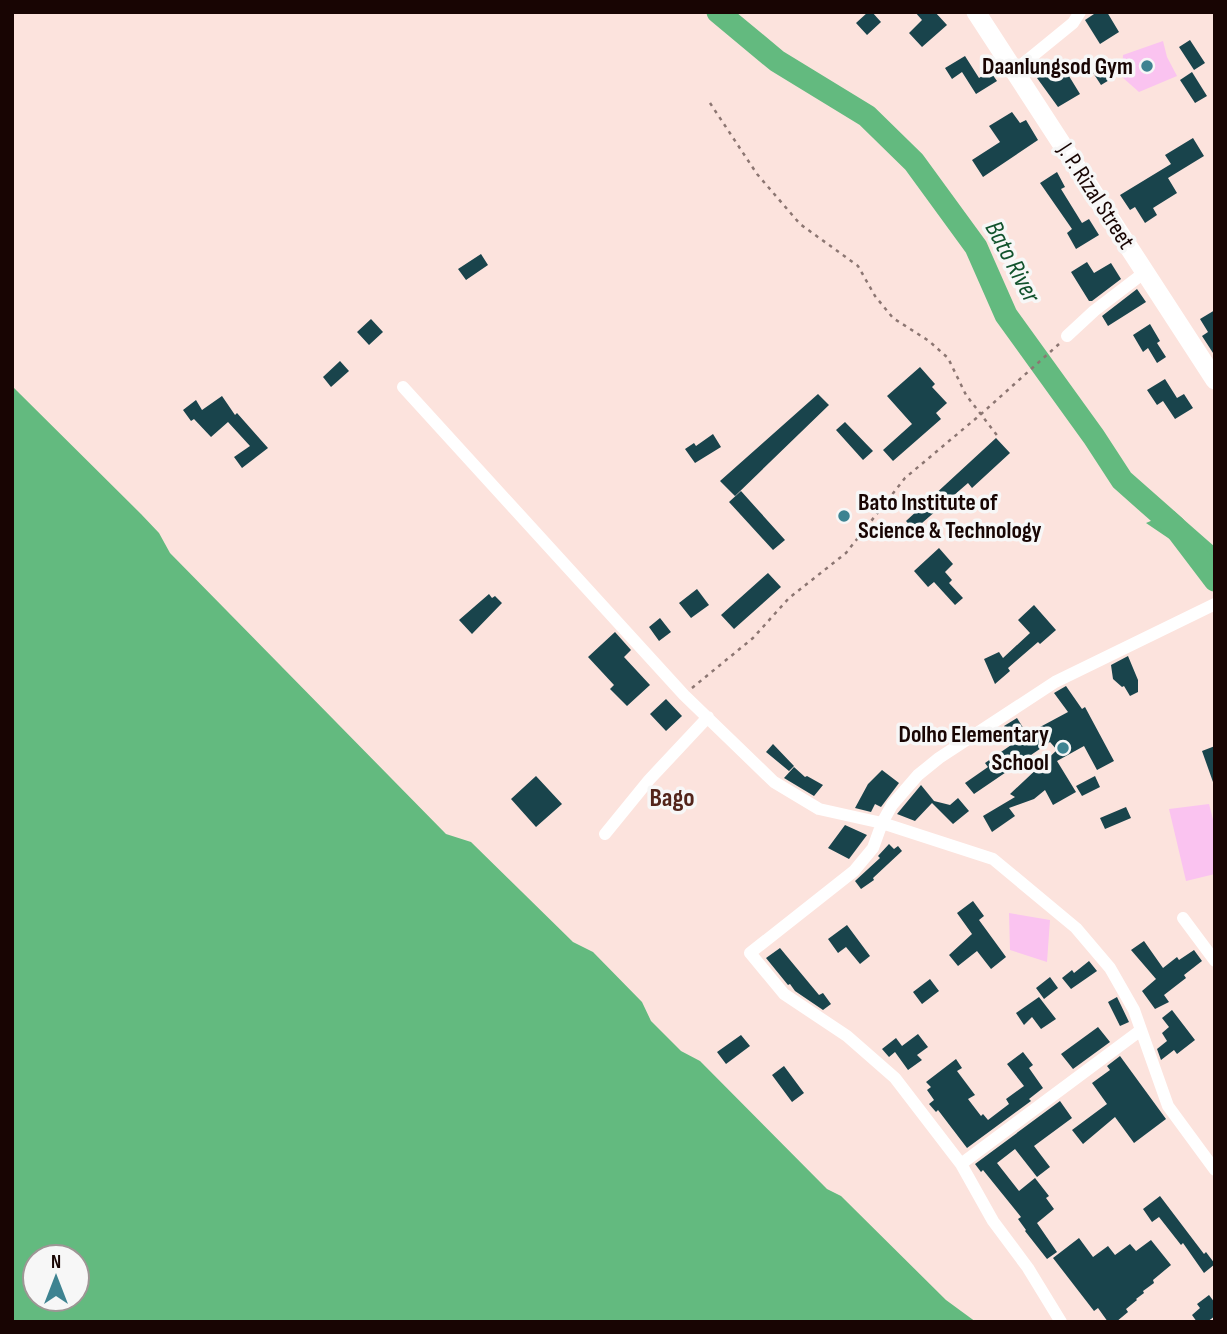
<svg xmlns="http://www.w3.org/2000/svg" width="1227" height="1334" viewBox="0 0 1227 1334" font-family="'Sofia Sans Condensed',sans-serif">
<rect width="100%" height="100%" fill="#fce3dd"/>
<path fill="#fac3f0" d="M1163 41 1167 57 1177 76 1139 92 1122 77 1123 55Z
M1209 804 1215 827V874L1186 881 1169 809Z
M1009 913 1050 920 1047 962 1010 950Z"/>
<path fill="#63ba7f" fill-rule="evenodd" d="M12 386 141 514 159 533 170 553 446 834 471 842 573 942 593 952 642 1002 651 1021 681 1051 700 1061 827 1189 841 1196 946 1300 976 1322H12ZM35 1257H77V1299H35Z
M1174 511 1215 547V585L1174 542 1146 523Z"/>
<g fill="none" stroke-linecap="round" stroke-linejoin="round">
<path stroke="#63ba7f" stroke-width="23" d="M718 12 777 61 867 116 914 162 976 247 1006 315 1094 437 1122 480 1174 526 1215 580"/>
</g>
<path fill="#19444c" d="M868 12H872L881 22 867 35 856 23Z
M915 12H935L947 25 922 47 909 33 922 20Z
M1097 12H1107L1119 32 1100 44 1085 20Z
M1190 40 1205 63 1194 70 1179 47Z
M965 56 979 78 990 71 997 81 976 94 962 72 952 79 945 68Z
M1103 56 1116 76 1101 85 1088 65Z
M1061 63 1080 94 1058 107 1037 78Z
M1192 72 1207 96 1195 103 1180 80Z
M1012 112 1020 123 1026 120 1038 140 983 177 972 160 1000 142 989 126Z
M1193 138 1204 156 1168 178 1177 193 1153 208 1157 215 1145 223 1135 207 1130 210 1120 195 1171 164 1165 155Z
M1057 172 1065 187 1061 189 1082 223 1089 219 1099 235 1076 249 1067 233 1072 229 1040 183Z
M481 254 488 265 466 280 458 269Z
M1087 262 1094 273 1111 263 1121 279 1092 301H1089L1071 272Z
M1137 289 1146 302 1108 326 1102 316Z
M1215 310V356L1202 336 1208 332 1200 319Z
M371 319 383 332 369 345 357 332Z
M1150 324 1160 341 1157 343 1166 357 1157 363 1148 348 1143 352 1133 335Z
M340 361 349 371 331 387 323 377Z
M920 367 935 384 932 387 947 403 936 413 941 419 893 461 883 450 912 424 887 396Z
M1165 379 1177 398 1184 394 1193 408 1175 419 1163 401 1157 405 1147 390Z
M818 394 829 405 735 496 720 481Z
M222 396 235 415 237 413 268 448 242 468 234 457 250 446 228 422 211 437 194 419 191 421 183 410 196 400 202 410Z
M845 422 873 451 863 460 836 430Z
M713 434 721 447 695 463 685 449 694 443 696 446Z
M996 438 1010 453 972 488 968 483 914 530 906 521Z
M741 491 785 540 773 550 729 502Z
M939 548 953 564 945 572 952 580 949 583 963 598 955 605 934 582 928 587 914 571Z
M768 573 781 587 734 629 721 615Z
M697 589 709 605 691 618 679 603Z
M489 594 492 598 495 596 502 603 472 634 459 620Z
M1034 605 1056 630 1040 644 1038 642 1008 668 1010 671 995 684 984 659 999 652 1003 658 1030 633 1018 620Z
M660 618 671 632 659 641 649 627Z
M615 632 631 650 624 657 650 685 627 706 610 689 614 685 588 657Z
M1128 656 1138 680V692L1130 696 1124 686 1122 687 1113 679 1111 665Z
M1066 686 1082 709 1085 707 1114 761 1097 770 1084 746 1057 761 1076 792 1053 805 1045 790 1034 799 1009 808 1015 816 992 832 983 816 1015 797 1010 794 1057 750 1050 742 974 794 965 783 988 767 985 763 1014 743 1004 726 1017 718 1027 734 1068 712 1054 693Z
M666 699 682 716 666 731 650 714Z
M773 744 794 766 789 771 766 752Z
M1215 746V781L1213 782 1202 751Z
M794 767 805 777 807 776 823 785 814 796 784 778Z
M882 770 899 783 881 807 875 804 871 812 855 808 868 784Z
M536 776 562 804 536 827 511 799Z
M1095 776 1100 787 1082 796 1076 786Z
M921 785 934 801 950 805 958 798 969 811 953 824 932 803 915 821 897 814Z
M1126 807 1131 818 1105 829 1100 818Z
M845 825 867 835 849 859 828 848Z
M889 844 894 849 898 846 902 851 873 878 874 880 861 889 855 881 880 858 878 856Z
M973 901 984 916 979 920 1006 957 991 969 977 951 958 966 949 955 972 934 957 913Z
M847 925 870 956 860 964 846 947 838 953 828 939Z
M1144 941 1163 968 1177 957 1179 960 1194 950 1202 961 1184 975 1186 978 1164 995 1169 1002 1155 1009 1142 991 1156 979 1131 950Z
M780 948 819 995 823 993 831 1004 823 1010 795 991 790 984 788 985 766 958Z
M1089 961 1097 971 1071 989 1062 978 1072 970 1074 973Z
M1050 977 1058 988 1044 999 1036 988Z
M930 979 939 991 922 1004 913 992Z
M1039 997 1056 1019 1041 1029 1032 1017 1024 1025 1016 1013Z
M1117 997 1129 1022 1120 1026 1108 1002Z
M1172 1010 1195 1040 1177 1054 1174 1050 1161 1060 1157 1049 1167 1041 1162 1033 1169 1027 1162 1018Z
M1098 1027 1110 1042 1073 1069 1061 1054Z
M918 1034 928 1047 917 1055 922 1060 908 1070 895 1052 889 1057 882 1049 896 1038 902 1046Z
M741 1035 750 1046 726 1064 717 1052Z
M1023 1052 1033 1065 1029 1068 1043 1088 1029 1099 1031 1101 967 1148 938 1110 936 1112 929 1104 934 1100 927 1090 931 1087 926 1082 956 1059 962 1068 957 1071 975 1095 968 1099 981 1116 983 1114 988 1120 1009 1104 1006 1099 1024 1086 1007 1064Z
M1120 1056 1166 1119 1134 1143 1115 1117 1083 1144 1072 1130 1107 1104 1092 1083 1110 1070 1107 1066Z
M784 1066 804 1093 792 1102 772 1075Z
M1060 1101 1072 1118 1034 1146 1050 1167 1037 1177 1015 1149 997 1163 1019 1191 1035 1178 1049 1196 1046 1198 1054 1209 1037 1223 1057 1252 1047 1259 1025 1231 1026 1230 1018 1219 1021 1217 983 1170 981 1172 975 1164Z
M1160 1196 1204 1254 1206 1252 1215 1264 1204 1273 1183 1243 1181 1245 1159 1217 1152 1222 1143 1209Z
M1079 1238 1093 1257 1108 1246 1115 1255 1130 1244 1136 1251 1151 1240 1171 1265 1153 1280 1154 1283 1143 1291 1144 1293 1136 1299 1137 1300 1126 1309 1128 1312 1116 1322H1108L1098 1308 1094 1311 1053 1258Z
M1209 1295 1215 1303V1316L1207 1322H1197L1192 1315 1200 1308 1197 1304Z"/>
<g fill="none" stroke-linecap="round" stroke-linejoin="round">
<path stroke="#8c7672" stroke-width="2.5" stroke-dasharray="3.5 5" stroke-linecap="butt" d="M710 103 757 174 800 224 858 266 875 296 893 318 929 341 948 358 966 395 999 438
M692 688 753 638 789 598 846 553 905 478 980 415 1059 344"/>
<path stroke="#fff" stroke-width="12" d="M1014 71 1073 23 1080 12
M1067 336 1094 311 1145 272
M403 387 684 695 774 782 819 809 882 823 873 848 854 871 750 953 784 994 847 1036 895 1078 961 1164 1141 1030
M1215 604 1055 682 939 758 918 775 892 805 882 823 993 859 1076 928 1110 968 1134 1010 1168 1106 1215 1170
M605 834 649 780 708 717
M1183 918 1215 961
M961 1164 993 1221 1028 1268 1061 1322"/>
<path stroke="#fff" stroke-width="19" d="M976 12 1215 380"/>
</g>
<g fill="#3e8391" stroke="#f7f7f7" stroke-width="2.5">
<circle cx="1147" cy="66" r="7"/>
<circle cx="844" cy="516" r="7"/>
<circle cx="1063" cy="748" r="7"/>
</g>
<g text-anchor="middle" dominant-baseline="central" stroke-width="7" stroke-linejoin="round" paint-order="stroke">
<g font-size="24" font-weight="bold" fill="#180503" stroke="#f7f7f7" text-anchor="end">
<text x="1133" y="66">Daanlungsod Gym</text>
<text x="858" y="502" text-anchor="start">Bato Institute of<tspan x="858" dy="28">Science &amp; Technology</tspan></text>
<text x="1049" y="734">Dolho Elementary<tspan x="1049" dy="28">School</tspan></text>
</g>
<g font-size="24" fill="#180503" stroke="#f7f7f7">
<text transform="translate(1096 196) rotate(57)">J. P. Rizal Street</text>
</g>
<g font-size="26" font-style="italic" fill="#11522c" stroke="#f7f7f7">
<text transform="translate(1012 262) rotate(62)">Bato River</text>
</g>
<g font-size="26" font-weight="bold" fill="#53251b" stroke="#f7f7f7">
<text x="672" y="798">Bago</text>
</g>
</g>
<rect width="1227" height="1334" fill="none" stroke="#180503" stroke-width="28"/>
<g transform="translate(56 1278)"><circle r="33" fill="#f7f7f7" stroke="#9e9695" stroke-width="2"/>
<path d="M0-5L12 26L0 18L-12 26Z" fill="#3e8391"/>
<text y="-10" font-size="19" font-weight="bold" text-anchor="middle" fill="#180503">N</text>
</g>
</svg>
